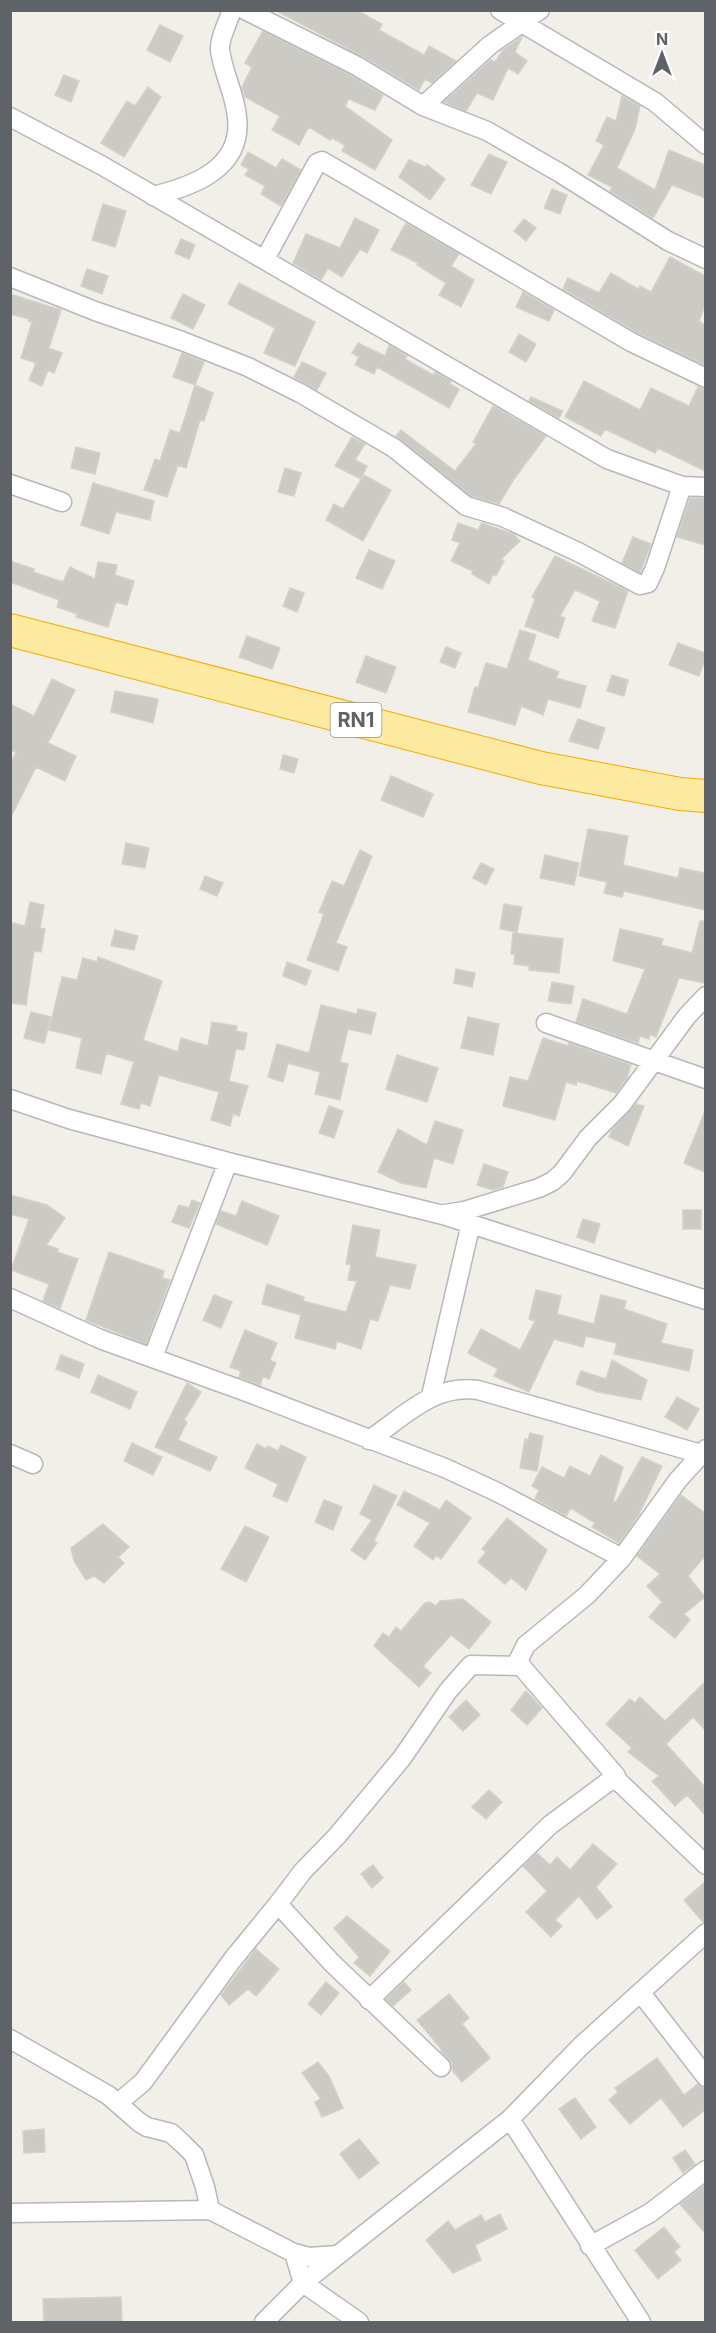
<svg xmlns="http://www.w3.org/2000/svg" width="716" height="2333" viewBox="0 0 716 2333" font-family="Inter,sans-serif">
<rect width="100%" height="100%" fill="#f1efe8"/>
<path fill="#cccac5" stroke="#d6d1c6" stroke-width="1.5" d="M275 10H356L382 24 379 30 424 55 429 46 456 61 432 83 425 79 419 90 362 56Z
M160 25 183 36 170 62 147 50Z
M263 31 352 76 383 95 375 110 349 99 345 106 392 140 375 170 342 151 345 145 332 138 330 140 309 127 299 145 272 130 280 116 245 97 242 87 252 67 245 63Z
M522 37 515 52 527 61 518 74 508 68 493 100 477 93 466 111 444 102 491 60 495 62 503 50Z
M64 75 79 81 71 102 55 95Z
M148 87 161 97 124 157 101 143 127 101 135 106Z
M622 96 640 106 635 129 617 168 655 190 669 150 705 165V198L672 185 653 218 610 191 612 187 588 175 604 145 596 141 607 117 616 121Z
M248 152 276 168 282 159 301 170 281 206 261 194 265 186 245 175 249 169 241 165Z
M489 154 507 162 491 194 471 185Z
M409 160 425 167 427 165 445 179 430 200 399 177Z
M552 189 567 195 560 214 544 208Z
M103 204 126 211 115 247 92 240Z
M355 218 379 230 367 253 360 249 342 277 328 268 321 280 293 263 306 234 340 248Z
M524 219 536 228 526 241 514 231Z
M406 223 459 254 451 266 474 280 461 307 439 295 446 283 417 265 418 263 391 250Z
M181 239 195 245 189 259 175 253Z
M670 257 705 276V305L699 321 705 325V365L636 332 563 289 568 278 599 293 611 273 638 289 640 286 651 292Z
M87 269 108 276 102 294 81 286Z
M239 283 315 322 295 366 264 353 275 328 228 304Z
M523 292 554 310 549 321 516 307Z
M10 294 61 310 49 348 62 353 54 373 48 370 42 386 29 380 36 363 21 358 32 322 28 321 29 319 10 314Z
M183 294 205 305 193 329 171 318Z
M519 334 536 344 526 362 509 352Z
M358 343 385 356 389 345 407 356 405 359 433 375 435 372 451 381 450 384 459 389 449 408 377 367 374 374 355 365 359 357 352 353Z
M182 353 204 362 195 385 173 377Z
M302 362 326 373 317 390 294 377Z
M584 381 640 410 651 388 689 406 698 387 705 389V471L658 448 655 453 605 429 601 436 565 417Z
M195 385 213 393 204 421 200 420 186 468 178 465 167 497 144 490 155 459 160 461 170 430 180 433Z
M531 397 563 411 559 418 529 401Z
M493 406 546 436 514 479 499 504 471 496 396 436 401 430 455 471 476 444 473 442Z
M352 437 365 444 355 460 367 466 361 479 335 466Z
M76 447 100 453 95 474 71 468Z
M285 468 301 473 294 496 278 492Z
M364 475 391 490 363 541 326 520 334 504 343 509Z
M93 483 154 501 150 520 116 512 109 534 81 525Z
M690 498H705V545L677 537Z
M458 523 478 530 482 523 513 534 520 541 501 559 504 561 496 576 493 574 489 584 472 574 473 571 451 561 460 543 452 540Z
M633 537 651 544 640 573 622 563Z
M369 550 395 561 382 589 356 578Z
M555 556 628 591 615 628 592 621 600 601 575 590 560 616 565 618 558 638 525 626 535 599 532 597Z
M10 561 34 569 33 572 63 582 70 567 95 579 98 562 117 565 115 575 134 581 127 605 116 602 108 627 76 617 77 614 57 607 59 600 10 582Z
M290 588 304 593 297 612 283 606Z
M520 630 536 635 528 660 559 672 556 678 586 686 580 708 548 699 543 715 521 706 515 725 468 712 475 687 478 688 486 663 507 669Z
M247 636 280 648 272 669 239 657Z
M678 643 705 653V659L699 676 669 665Z
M446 647 461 653 455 668 440 662Z
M366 656 396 667 386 693 356 682Z
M612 675 628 680 624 696 607 691Z
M52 679 75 690 48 743 76 756 65 781 36 767 10 819V765L16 752 10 750V704L34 716Z
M115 691 158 699 153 723 111 712Z
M578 719 605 728 598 749 569 741Z
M283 755 298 759 294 773 280 769Z
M391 776 433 794 423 817 381 800Z
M588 829 628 836 623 865 678 878 680 868 705 873V910L624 891 622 897 604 893 607 882 579 876Z
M126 843 149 848 145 868 122 864Z
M360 850 372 856 336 943 347 947 338 971 307 960 324 914 319 912 332 881 344 886Z
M545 855 579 863 574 885 540 878Z
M481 863 494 869 486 885 473 878Z
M205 876 223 883 217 896 200 889Z
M30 902 44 905 40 928 45 929 41 952 34 951 26 1005 10 1003V933L12 923 25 926Z
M504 904 522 907 517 932 500 929Z
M700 921H705V983L679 978 656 1037 650 1034 649 1039 640 1036 638 1043 576 1022 583 999 627 1014 645 969 613 961 620 929 663 939 661 945 692 953Z
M115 930 138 936 134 950 111 946Z
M513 933 563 939 559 973 529 970V966L514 964 515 954H511Z
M98 957 162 981 143 1040 178 1052 181 1038 208 1046 212 1022 237 1026 236 1031 247 1033 244 1050 236 1049 229 1081 248 1086 239 1116 233 1114 230 1126 211 1120 219 1092 159 1075 150 1106 141 1103 139 1109 121 1104 134 1062 106 1053 101 1074 76 1068 82 1038 49 1030 62 977 77 980 83 958 97 962Z
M287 962 311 971 306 985 283 976Z
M456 969 475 973 472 987 454 983Z
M552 982 574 986 571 1004 548 1001Z
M321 1005 357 1014 358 1009 376 1013 371 1034 348 1029 340 1062 348 1064 340 1100 315 1094 320 1072 288 1063 283 1082 268 1077 277 1044 309 1053Z
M31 1012 51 1017 44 1043 24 1038Z
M468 1017 499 1024 493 1055 461 1048Z
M543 1038 568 1046 569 1043 631 1065 627 1078 616 1093 577 1081 576 1085 566 1082 555 1120 503 1106 510 1077 528 1081Z
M397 1055 438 1068 427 1102 386 1089Z
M636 1104 644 1106 628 1146 609 1137 612 1130Z
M329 1106 343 1111 334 1138 319 1133Z
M705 1111V1172L684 1163Z
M435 1121 463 1130 453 1164 434 1158 426 1188 401 1183 378 1172 398 1129 427 1145Z
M484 1164 508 1172 503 1187 493 1190 477 1185Z
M10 1195 47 1205 65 1218 46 1245 58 1249 57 1252 78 1259 60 1308 43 1301 49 1284 11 1270 29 1219 10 1214Z
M192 1200 200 1203 189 1228 172 1222 179 1205 189 1208Z
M242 1201 279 1216 267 1245 216 1224 221 1211 236 1216Z
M683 1210H701V1229H683Z
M583 1219 600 1224 594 1243 577 1237Z
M353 1225 380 1230 375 1257 416 1265 410 1289 390 1285 378 1321 370 1319 361 1349 337 1341 335 1349 295 1338 301 1315 262 1304 267 1284 304 1297 303 1301 346 1312 357 1281 348 1280 351 1265 346 1264Z
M109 1252 164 1271 162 1278 170 1280 146 1344 86 1320Z
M536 1290 561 1296 557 1314 594 1324 601 1295 626 1301 624 1309 667 1324 661 1343 693 1350 689 1371 614 1354 617 1343 586 1336 583 1347 554 1339 529 1392 494 1376 498 1369 468 1353 481 1329 520 1350 535 1321 529 1319Z
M214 1295 232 1302 221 1328 203 1320Z
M245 1330 277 1343 270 1360 276 1363 269 1379 263 1376 260 1385 239 1377 241 1371 230 1367Z
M61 1355 84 1364 79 1378 56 1369Z
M612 1360 647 1380 641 1400 598 1392 576 1384 581 1371 606 1379Z
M98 1375 137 1392 130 1409 91 1392Z
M187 1383 201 1392 184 1420 187 1422 178 1440 217 1457 210 1471 155 1447Z
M677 1397 699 1409 687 1430 665 1417Z
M530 1433 543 1436 537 1471 520 1468 525 1439 528 1440Z
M132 1443 162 1457 153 1475 124 1461Z
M257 1444 266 1449 268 1446 278 1451 281 1445 306 1457 287 1502 273 1496 278 1484 245 1468Z
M601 1455 623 1467 613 1501 616 1502 642 1457 662 1466 638 1516 619 1543 592 1527 595 1523 571 1508 566 1516 535 1499 539 1490 532 1486 542 1467 564 1478 570 1466 590 1476Z
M374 1485 397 1496 374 1541 377 1543 365 1560 351 1550 372 1520 360 1514Z
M404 1491 440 1510 446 1500 471 1518 441 1559 436 1555 433 1560 414 1546 430 1523 397 1505Z
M681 1495 705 1513V1556L688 1576 705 1597 684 1614 690 1620 675 1638 649 1617 662 1602 647 1586 660 1574 637 1556Z
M324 1500 342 1507 333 1530 315 1522Z
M507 1518 547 1550 526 1590 511 1578 505 1584 478 1562 486 1552 482 1549Z
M103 1524 129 1547 118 1557 124 1563 104 1583 94 1576 86 1580 74 1561 71 1548Z
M245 1526 269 1537 246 1582 221 1569Z
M463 1599 491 1622 469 1649 451 1635 423 1666 431 1673 419 1687 374 1646 383 1633 389 1637 396 1627 401 1631 425 1603 430 1602 436 1606 440 1601Z
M705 1682V1730L693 1717 666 1744 705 1787V1815L687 1795 675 1806 652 1781 659 1776 628 1752 632 1748 606 1724 630 1699 635 1703 640 1697 665 1721Z
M526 1691 542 1708 527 1725 511 1710Z
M466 1700 480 1715 463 1731 449 1717Z
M489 1790 502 1802 486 1819 472 1807Z
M593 1844 617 1864 596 1887 612 1907 597 1919 579 1896 555 1920 562 1926 551 1937 526 1912 547 1891 523 1866 537 1853 550 1865 557 1857 570 1870Z
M373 1865 383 1878 372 1888 361 1874Z
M705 1882V1922H703L684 1900Z
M347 1916 390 1951 370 1976 354 1963 359 1957 334 1928Z
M256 1949 279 1969 256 1996 248 1989 229 2005 221 1995Z
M326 1982 339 1993 321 2015 308 2004Z
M404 1982 411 1990 393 2006 386 1999Z
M449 1994 469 2018 462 2024 490 2058 462 2082 452 2070V2063L441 2051 442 2050 417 2020Z
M657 2058 684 2095 698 2084 705 2088V2110L683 2127 661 2098 630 2124 609 2100 618 2092 615 2088Z
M318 2062 329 2076 343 2108 322 2117 315 2102 321 2099 302 2073Z
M575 2098 596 2127 581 2139 559 2109Z
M44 2129 45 2152 24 2153 23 2131Z
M359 2139 379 2163 359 2179 340 2154Z
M685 2150 695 2164 683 2173 673 2158Z
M705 2185V2233L680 2204Z
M500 2214 507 2229 475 2245 481 2260 453 2273 426 2240 448 2221 455 2230 481 2215 485 2222Z
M664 2227 680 2247 674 2252 681 2260 658 2279 635 2250Z
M121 2297 122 2322H44L43 2299Z"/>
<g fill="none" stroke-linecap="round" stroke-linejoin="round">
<defs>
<path id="minor" d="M245 10 357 66 423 106 487 131 560 173 668 241 706 259
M500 10 655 102 706 145
M423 106 490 45 540 10
M10 117 101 165 607 459 682 486 706 487
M153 196C194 186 243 168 237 117 235 94 223 73 220 50 219 39 228 22 232 10
M265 259 317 163 322 161 631 342 706 378
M10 277 95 311 182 341 248 367 300 393 394 448 466 506 503 517 578 552 640 585 648 583 655 568 682 486
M10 484 62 502
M546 1023 706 1079
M10 1099 69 1119 228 1162 443 1215 706 1300
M445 1214 464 1211 539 1188 553 1181 562 1173 588 1138 622 1104 687 1016 706 996
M10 1298 100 1339 244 1391 445 1468 497 1492 622 1558
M153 1357 228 1162
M431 1396 471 1223 466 1215
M369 1440C404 1417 432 1384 478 1390L701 1454
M706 1449 678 1480 622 1558 587 1595 526 1645 519 1659 521 1666 616 1776 614 1777 706 1865
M10 1454 33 1464
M278 1904 332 1963 441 2067
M641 1993 706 2077
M369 2000 550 1825 616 1776
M10 2039 108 2095 139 2122 147 2127 171 2133 183 2144 194 2155 205 2187 210 2210
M118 2103 143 2082 233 1959 278 1904 303 1871 337 1836 402 1758 448 1691 471 1665 521 1666
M510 2119 641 2322
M10 2213 210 2210 294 2253 309 2257 338 2255 510 2119 581 2046 706 1933
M590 2246 650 2213 706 2170
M294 2253 303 2283 359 2322
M264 2322 303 2283 338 2255"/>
<path id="trunk" d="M10 630 541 768 680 794 706 796"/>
</defs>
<use href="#minor" stroke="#b5b8bc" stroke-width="21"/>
<use href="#trunk" stroke="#f9ab00" stroke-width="34"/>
<use href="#minor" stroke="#fff" stroke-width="18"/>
<use href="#trunk" stroke="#feeaa1" stroke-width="32"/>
</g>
<g text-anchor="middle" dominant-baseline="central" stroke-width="4.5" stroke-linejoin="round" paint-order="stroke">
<rect fill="#fff" stroke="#8f9295" stroke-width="1.5" x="330.5" y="703" width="51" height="34" rx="4.5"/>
<g font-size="20" font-weight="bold" fill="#5f6368">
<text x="356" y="720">RN1</text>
</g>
</g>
<rect width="716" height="2333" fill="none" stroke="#5f6368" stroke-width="24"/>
<g transform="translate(662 54)" stroke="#ffffff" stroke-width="4.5" paint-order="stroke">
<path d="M0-4.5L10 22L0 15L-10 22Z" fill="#5f6368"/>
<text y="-9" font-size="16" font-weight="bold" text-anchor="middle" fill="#5f6368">N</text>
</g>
</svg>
